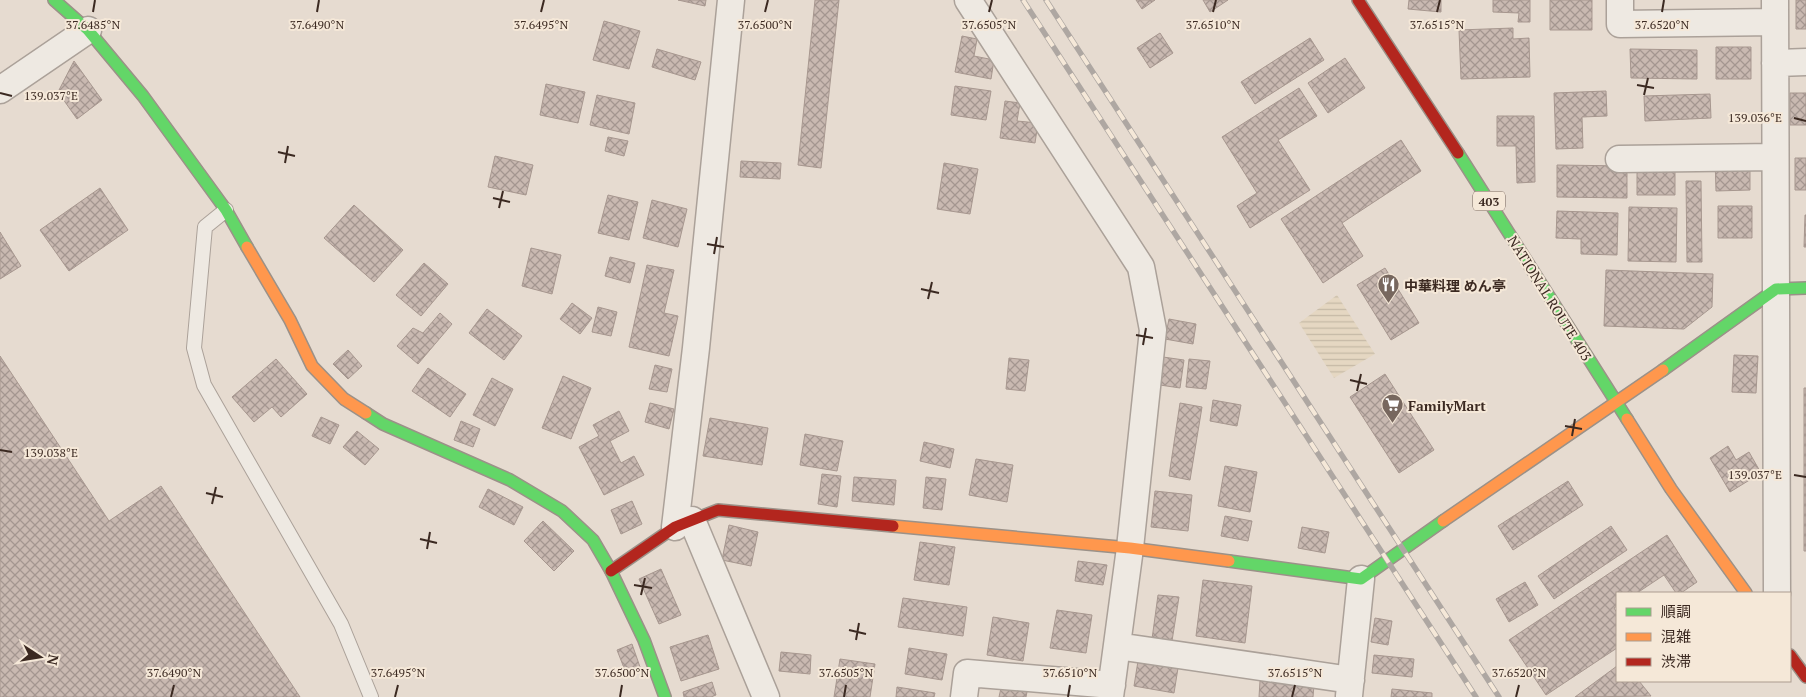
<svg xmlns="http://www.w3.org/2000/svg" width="1806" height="697" viewBox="0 0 1806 697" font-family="'PT Serif','Noto Sans JP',serif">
<defs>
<pattern id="farmland-rules" width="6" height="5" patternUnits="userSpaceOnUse" patternTransform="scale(1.25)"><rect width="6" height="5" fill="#e5d7c2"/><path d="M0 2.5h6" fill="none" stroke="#c5b9a6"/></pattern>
<pattern id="building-cross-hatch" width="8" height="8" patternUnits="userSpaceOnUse" patternTransform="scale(1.25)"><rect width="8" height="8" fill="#c9b9b1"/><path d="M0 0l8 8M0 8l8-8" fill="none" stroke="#a49690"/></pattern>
</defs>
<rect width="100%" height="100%" fill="#e6dbd0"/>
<path fill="url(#farmland-rules)" d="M1337 295 1375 354 1334 378 1299 323Z"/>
<path fill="url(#building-cross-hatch)" stroke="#a7978f" d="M678 0H706L705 6Z
M815 0H839L821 168 798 165Z
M1136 0H1155L1142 9Z
M1203 0H1228L1210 12Z
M1409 0H1441V12L1408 9Z
M1493 0H1530V22H1518L1519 13 1493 12Z
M1550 0H1592V30H1550Z
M1796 0H1806V29H1796Z
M604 21 640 31 629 69 593 60Z
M1513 28V39L1529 38 1530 77 1461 79 1459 30Z
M1160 33 1173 53 1150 68 1137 48Z
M962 36 977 39 974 56 994 60 991 79 955 72Z
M1310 38 1324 60 1255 104 1241 82Z
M1716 47H1751V79H1716Z
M657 49 701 62 695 80 652 67Z
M1630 49 1697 50V79L1631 78Z
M1345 58 1365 88 1328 113 1308 83Z
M74 61 102 100 77 119 58 92Z
M546 84 585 92 578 123 540 115Z
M955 86 991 91 986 120 951 115Z
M1299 88 1317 116 1278 140 1310 190 1250 228 1237 206 1257 193 1222 137Z
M1606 91 1607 116 1582 117 1583 148 1556 149 1554 93Z
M1790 93H1806V125H1790Z
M1710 94 1711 118 1645 121 1644 96Z
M597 95 635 103 629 134 590 125Z
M1005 101 1020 103 1017 121 1038 123 1035 143 1000 138Z
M1497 116H1534L1535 182 1517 183 1516 146H1497Z
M608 137 628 141 624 156 605 151Z
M1401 140 1421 171 1342 223 1363 256 1323 283 1281 219Z
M495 156 533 165 526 195 488 187Z
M1715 158H1750V190L1716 191Z
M1795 158H1806V190H1795Z
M741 161 781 163 780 179 740 177Z
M944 163 978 169 970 214 937 209Z
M1637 163 1675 164V195H1637Z
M1557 165 1627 166V198L1557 197Z
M1686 181H1701L1702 262H1687Z
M100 188 128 230 69 271 40 230Z
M608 195 638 202 629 240 598 233Z
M652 200 687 209 678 247 643 238Z
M354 205 403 250 374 282 324 238Z
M1718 206H1752V238H1718Z
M1629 207 1677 208 1676 262 1628 261Z
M1557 211 1618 213 1617 255 1581 254V239L1556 238Z
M1805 215H1806V247H1804Z
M0 232 21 266 0 279Z
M531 248 561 255 552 294 522 286Z
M610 257 635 263 630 283 605 276Z
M424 263 448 284 421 316 396 295Z
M647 265 674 270 664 313 678 316 669 356 629 347Z
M1385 268 1419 323 1391 340 1357 285Z
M1606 270 1713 274 1712 307 1684 329 1604 326Z
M572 303 592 318 580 334 560 319Z
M598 307 617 312 611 336 592 332Z
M487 309 522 336 504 360 469 333Z
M440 313 452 324 418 364 397 346 413 328 423 333Z
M1169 319 1196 324 1193 344 1165 339Z
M348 350 362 366 348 379 333 364Z
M1734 355 1758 356 1756 393 1732 392Z
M0 356 109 521 161 486 300 697H0Z
M1163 357 1184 360 1180 388 1160 385Z
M1009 358 1029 360 1025 391 1006 389Z
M276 359 307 394 281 417 272 407 254 422 232 397Z
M1189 359 1210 361 1206 389 1186 387Z
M655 365 672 369 667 392 649 389Z
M428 368 466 394 450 417 412 391Z
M1385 374 1434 450 1399 473 1350 397Z
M563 376 591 388 571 439 542 428Z
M492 378 513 389 495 426 473 415Z
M1804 388H1806V551H1804Z
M1213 400 1241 405 1237 426 1210 421Z
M650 403 674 409 669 429 645 422Z
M1180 403 1202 407 1190 480 1169 476Z
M619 411 629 431 610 441 621 463 634 456 644 475 604 495 579 447 599 436 593 425Z
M321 417 339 425 330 444 312 436Z
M710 418 768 428 762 465 703 456Z
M461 421 480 429 473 447 454 440Z
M357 431 379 449 365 465 343 447Z
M805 434 843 441 837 471 800 465Z
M924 442 954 449 950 468 920 461Z
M1728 446 1736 460 1749 452 1761 473 1730 492 1710 458Z
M976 459 1013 465 1007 502 969 495Z
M1225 466 1257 472 1250 512 1218 506Z
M822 474 841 476 837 507 818 504Z
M854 477 896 480 894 505 852 501Z
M926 477 946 479 942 510 923 508Z
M1568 481 1583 505 1513 550 1498 526Z
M488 489 523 507 514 525 479 507Z
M1155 491 1192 495 1188 531 1151 527Z
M632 501 642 524 621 534 611 510Z
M1225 516 1252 521 1248 541 1221 536Z
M543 521 574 551 554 571 524 541Z
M729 525 758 532 751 566 722 560Z
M1611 526 1627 550 1554 599 1538 576Z
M1302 527 1329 532 1325 553 1298 548Z
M1667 535 1697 582 1681 593H1676L1664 575 1637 593H1617V606L1614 608 1617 613V648L1546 695 1509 640Z
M920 542 955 547 949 585 914 580Z
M1078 561 1107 565 1103 585 1075 581Z
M661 569 681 615 659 624 639 579Z
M1203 580 1252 586 1245 643 1196 636Z
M1525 582 1538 605 1509 622 1496 599Z
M1158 595 1179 597 1172 641 1152 639Z
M903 598 967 607 963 636 898 627Z
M1057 610 1092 615 1086 653 1050 648Z
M993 617 1029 623 1023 661 987 655Z
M1375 618 1392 621 1388 645 1371 642Z
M708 635 719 669 681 681 670 647Z
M632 644 640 667 626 673 617 650Z
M909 648 947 654 942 680 905 674Z
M781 652 811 655 810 674 779 671Z
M1374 655 1414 659 1412 677 1372 673Z
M840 659 875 664 870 697H834Z
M1138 661 1178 668 1174 693 1134 686Z
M1617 666V681H1639L1651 696 1575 697Z
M1260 681 1314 685 1313 697H1259Z
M712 682 716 695 711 697H684L683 692Z
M897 687 935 693 934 697H896Z
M1001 688 1027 692 1026 697H999Z
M1392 689 1432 693V697H1391Z"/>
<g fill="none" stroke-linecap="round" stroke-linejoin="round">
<defs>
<path id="lane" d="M226 210 205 227 194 348 204 385 341 624 371 697"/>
<path id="street" d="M968 0 1141 267 1153 330 1130 548 1110 697
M1620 0V24L1775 22
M1775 0 1777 593
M1775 63 1806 62
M0 90 88 30
M1619 159 1775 157
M692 520 766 697
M675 527 696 348 731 0
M1117 646 1351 680
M1349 696 1361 579
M964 697 967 673 1112 685"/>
<path id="fast" d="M54 0 88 30 143 96 226 210 247 247
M1458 153 1627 419
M1663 370 1776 289 1806 288
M366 413 383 424 510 480 562 511 593 540 611 571 644 640 665 697
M1229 561 1361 579 1443 521"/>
<path id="slow" d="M247 247 290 320 312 366 344 399 366 413
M1627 419 1671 489 1746 593
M1443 521 1663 370
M893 526 1130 548 1229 561"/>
<path id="jam" d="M1358 0 1458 153
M611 571 675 527 718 510 893 526
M1790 655 1806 677"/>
</defs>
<use href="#lane" stroke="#aba199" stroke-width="16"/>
<use href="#street" stroke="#aba199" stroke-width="29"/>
<use href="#fast" stroke="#9b9188" stroke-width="14"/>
<use href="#slow" stroke="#9b9188" stroke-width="14"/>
<use href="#jam" stroke="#9b9188" stroke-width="14"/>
<use href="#lane" stroke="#eee9e2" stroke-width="14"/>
<use href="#street" stroke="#eee9e2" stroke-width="26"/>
<use href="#fast" stroke="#63d668" stroke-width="11"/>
<use href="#slow" stroke="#ff974d" stroke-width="11"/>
<use href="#jam" stroke="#b3261e" stroke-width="11"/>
<defs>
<path id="rail" d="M1023 0 1476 697
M1046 0 1499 697"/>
</defs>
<use href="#rail" stroke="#aea7a2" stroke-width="5.5"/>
<use href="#rail" stroke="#f5e8d8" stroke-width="4" stroke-dasharray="11" stroke-linecap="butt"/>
</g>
<path fill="none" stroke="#3b2921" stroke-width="2" d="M93 12 95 0M317 12 319 0M541 12 544 0M765 12 768 0M989 12 992 0M1213 12 1216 0M1437 12 1440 0M1662 12 1664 0M1637 85 1654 88M0 93 12 96M1644 95 1648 78M1794 118 1806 121M278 152 295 156M285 163 288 146M493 198 510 202M499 208 503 191M707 244 724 247M714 254 717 237M921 289 939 293M928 299 932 282M1136 335 1153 338M1143 345 1146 328M1350 380 1367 384M1357 391 1361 374M1565 426 1582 429M1572 436 1575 419M0 450 12 452M1794 475 1806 477M206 493 223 497M212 504 216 487M420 539 437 543M427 549 430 532M634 585 652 588M641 595 645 578M849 630 866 634M856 640 859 623M171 697 174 685M395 697 398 685M620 697 622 685M844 697 846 685M1068 697 1070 685M1292 697 1295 685M1516 697 1519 685"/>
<defs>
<symbol id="restaurant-pin" viewBox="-11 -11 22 30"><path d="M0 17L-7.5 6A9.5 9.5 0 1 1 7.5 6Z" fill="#77675e" stroke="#f5e8d8"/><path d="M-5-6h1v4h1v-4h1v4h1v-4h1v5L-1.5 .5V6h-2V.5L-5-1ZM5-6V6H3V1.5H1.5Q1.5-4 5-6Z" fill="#fff"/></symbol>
<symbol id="supermarket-pin" viewBox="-11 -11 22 30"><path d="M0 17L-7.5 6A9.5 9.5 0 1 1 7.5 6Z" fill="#77675e" stroke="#f5e8d8"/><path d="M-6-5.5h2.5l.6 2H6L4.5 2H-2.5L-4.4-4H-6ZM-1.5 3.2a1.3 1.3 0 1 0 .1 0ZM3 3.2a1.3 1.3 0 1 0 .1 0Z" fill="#fff"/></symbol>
</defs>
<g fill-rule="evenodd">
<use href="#restaurant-pin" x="1376" y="272" width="25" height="34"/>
<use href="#supermarket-pin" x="1380" y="392" width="25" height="34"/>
</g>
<g text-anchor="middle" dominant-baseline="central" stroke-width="4" stroke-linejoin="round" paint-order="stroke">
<rect fill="#f5e8d8" stroke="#736258" stroke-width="1" x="1473" y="191.5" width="32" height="19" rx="4"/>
<g font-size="12" font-weight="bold" fill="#3b2921">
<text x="1489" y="201">403</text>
</g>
<g font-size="14" font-weight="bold" fill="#3b2921" stroke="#f5e8d8" text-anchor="start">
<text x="1404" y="285">中華料理 めん亭</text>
<text x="1408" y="405">FamilyMart</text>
</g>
<g font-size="14" fill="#3b2921" stroke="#f5e8d8">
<text transform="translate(1550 298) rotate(58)">NATIONAL ROUTE 403</text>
</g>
</g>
<g font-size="12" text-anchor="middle" fill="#3b2921" stroke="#f5e8d8" stroke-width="4" stroke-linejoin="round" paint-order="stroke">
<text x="93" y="29">37.6485°N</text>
<text x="317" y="29">37.6490°N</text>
<text x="541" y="29">37.6495°N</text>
<text x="765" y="29">37.6500°N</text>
<text x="989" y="29">37.6505°N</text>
<text x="1213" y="29">37.6510°N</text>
<text x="1437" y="29">37.6515°N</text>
<text x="1662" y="29">37.6520°N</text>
<text x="51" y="100">139.037°E</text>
<text x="1755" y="122">139.036°E</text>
<text x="51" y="457">139.038°E</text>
<text x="1755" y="479">139.037°E</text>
<text x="174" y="677">37.6490°N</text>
<text x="398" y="677">37.6495°N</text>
<text x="622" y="677">37.6500°N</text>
<text x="846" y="677">37.6505°N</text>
<text x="1070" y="677">37.6510°N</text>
<text x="1295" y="677">37.6515°N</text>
<text x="1519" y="677">37.6520°N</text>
</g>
<rect x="1616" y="592" width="175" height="90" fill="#f5e8d8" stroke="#ab9c8f"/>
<rect x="1626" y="608" width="25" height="8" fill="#63d668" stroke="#ab9c8f"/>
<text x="1661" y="617" font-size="15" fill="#3b2921">順調</text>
<rect x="1626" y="633" width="25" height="8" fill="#ff974d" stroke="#ab9c8f"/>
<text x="1661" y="642" font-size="15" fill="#3b2921">混雑</text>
<rect x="1626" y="658" width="25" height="8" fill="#b3261e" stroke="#ab9c8f"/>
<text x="1661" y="667" font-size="15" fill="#3b2921">渋滞</text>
<g transform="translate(40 657) rotate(102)" stroke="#f5e8d8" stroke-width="4" paint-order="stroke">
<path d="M0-4L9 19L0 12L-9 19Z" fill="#3b2921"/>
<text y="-8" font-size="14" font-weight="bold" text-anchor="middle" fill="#3b2921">N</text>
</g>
</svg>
